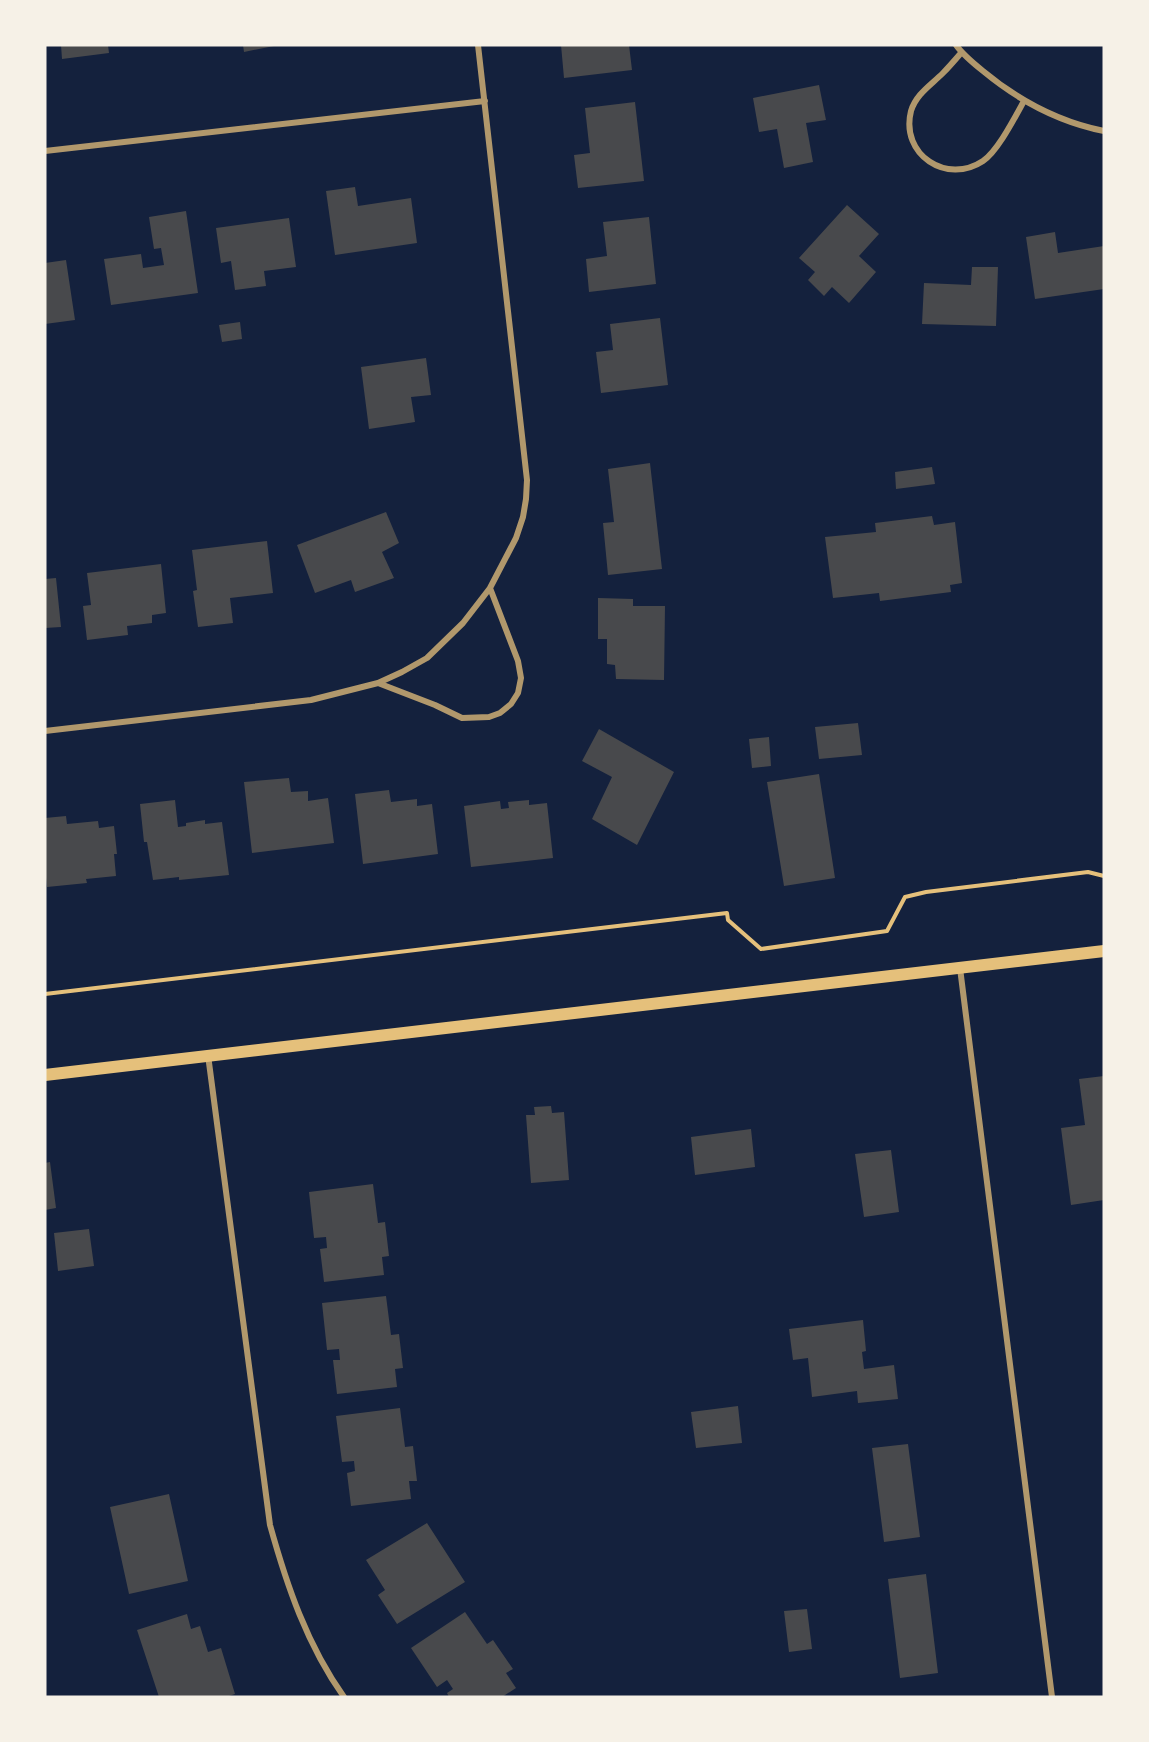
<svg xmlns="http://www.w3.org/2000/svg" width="1149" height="1742" viewBox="0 0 1149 1742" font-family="Raleway,sans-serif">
<rect width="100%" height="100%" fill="#14213d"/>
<path fill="#48494c" d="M61 45H108L109 53 62 59Z
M243 45H274V46L244 52Z
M561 45H629L632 70 564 78Z
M819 85 826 120 806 123 813 162 784 168 777 129 759 132 753 98Z
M635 102 644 181 578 188 574 155 590 153 585 108Z
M355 187 358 206 411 198 417 243 335 255 326 191Z
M847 205 879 234 859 256 876 272 849 303 832 287 824 296 808 280 815 272 799 258Z
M186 211 198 293 111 305 104 259 141 254 143 268 164 265 161 248 154 249 149 217Z
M649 217 656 284 589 292 586 259 607 256 603 222Z
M289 218 296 267 264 271 266 286 235 290 231 261 221 263 216 228Z
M1055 232 1058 253 1104 246V289L1035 299 1026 237Z
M66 260 75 320 45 324V263Z
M972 267H998L996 326 922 324 924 283 971 285Z
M660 318 668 385 601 393 596 352 613 350 610 324Z
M240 322 242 339 222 342 219 325Z
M426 358 431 395 411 397 415 422 369 429 361 367Z
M650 463 662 569 608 575 603 523 614 522 608 469Z
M932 467 935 484 896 489 895 472Z
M386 512 399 543 382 552 394 578 355 592 351 580 315 593 297 545Z
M932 516 934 525 955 522 962 583 950 585 951 592 880 601 879 593 833 598 825 537 876 532 875 523Z
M267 541 273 593 230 598 233 623 198 627 193 591 197 590 192 550Z
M161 564 166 613 152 615V623L127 626 128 635 87 640 83 606 91 605 87 573Z
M56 578 61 627 45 628V579Z
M598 598 633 599V606H665L664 680 616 679 615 665 607 664V639H598Z
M858 723 862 755 819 759 815 727Z
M599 729 674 772 637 845 592 819 612 777 582 761Z
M769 737 771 766 752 768 749 739Z
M819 774 835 878 784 886 767 782Z
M289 778 291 792 308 791V801L328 798 334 843 252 853 244 782Z
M389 790 391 802 417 799V806L432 804 438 854 363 864 355 794Z
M175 800 178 827 186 826V823L205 820V824L222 822 229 875 179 880V877L153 880 147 842H144L140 804Z
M529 800V805L547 803 553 858 471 867 464 806 500 801 501 809 509 808 508 802Z
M66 816 67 824 98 821 99 828 114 826 117 854H114L116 876 86 879 87 883 47 887 45 868V818Z
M1104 1076V1200L1071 1205 1061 1128 1085 1125 1079 1079Z
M551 1106 552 1113 564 1112 569 1180 531 1183 526 1115H535L534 1107Z
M751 1129 755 1167 695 1175 691 1137Z
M891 1150 899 1212 864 1217 855 1154Z
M50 1162 56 1208 45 1210V1163Z
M373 1184 378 1223 385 1222 389 1256 382 1257 384 1275 324 1282 320 1249 327 1248 326 1237 314 1238 309 1192Z
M89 1229 94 1266 58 1271 54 1233Z
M386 1296 391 1335 399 1334 403 1368 395 1369 397 1387 337 1394 333 1360H340L339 1349 327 1350 322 1303Z
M863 1320 866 1351 862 1352 864 1369 894 1365 898 1399 858 1403 857 1391 812 1397 808 1358 793 1360 789 1329Z
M738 1406 742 1443 696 1448 691 1412Z
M400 1408 405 1447 413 1446 417 1481H409L411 1499 351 1506 347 1473 355 1471 354 1461 342 1462 336 1416Z
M908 1444 920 1537 884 1542 872 1448Z
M169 1494 188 1581 129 1594 110 1507Z
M427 1523 465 1582 397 1624 378 1595 385 1590 366 1560Z
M926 1574 938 1673 900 1678 888 1579Z
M807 1609 812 1649 789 1652 784 1611Z
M465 1612 487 1644 493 1640 513 1669 506 1673 516 1688 502 1697H449L447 1693 453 1689 447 1680 437 1687 411 1648Z
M187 1614 191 1629 200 1626 208 1652 221 1648 235 1694 226 1697H159L137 1630Z"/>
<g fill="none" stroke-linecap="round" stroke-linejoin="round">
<path stroke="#e5c07b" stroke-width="4" d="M45 994 727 913 728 920 761 949 887 931 905 897 926 892 1088 872 1104 876"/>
<path stroke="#b1986c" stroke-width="6" d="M956 45C963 55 973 63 983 71 1018 100 1059 122 1104 131
M961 53C955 60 949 67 943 73 931 85 916 94 911 111 900 155 947 185 983 161 998 151 1015 117 1024 101
M45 151 485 101
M378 683 435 705 462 718 489 717 500 713 511 704 518 693 521 678 518 661 490 588
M45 731 311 700 378 683 402 672 427 658 463 623 490 588 516 538 523 517 526 499 527 480 478 45
M960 968 1052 1697
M208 1055 270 1525C287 1586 307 1645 344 1697"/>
<path stroke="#e5c07b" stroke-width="12" d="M45 1075 1104 951"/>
</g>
<rect width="1149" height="1742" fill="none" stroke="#f6f1e7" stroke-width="93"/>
</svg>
